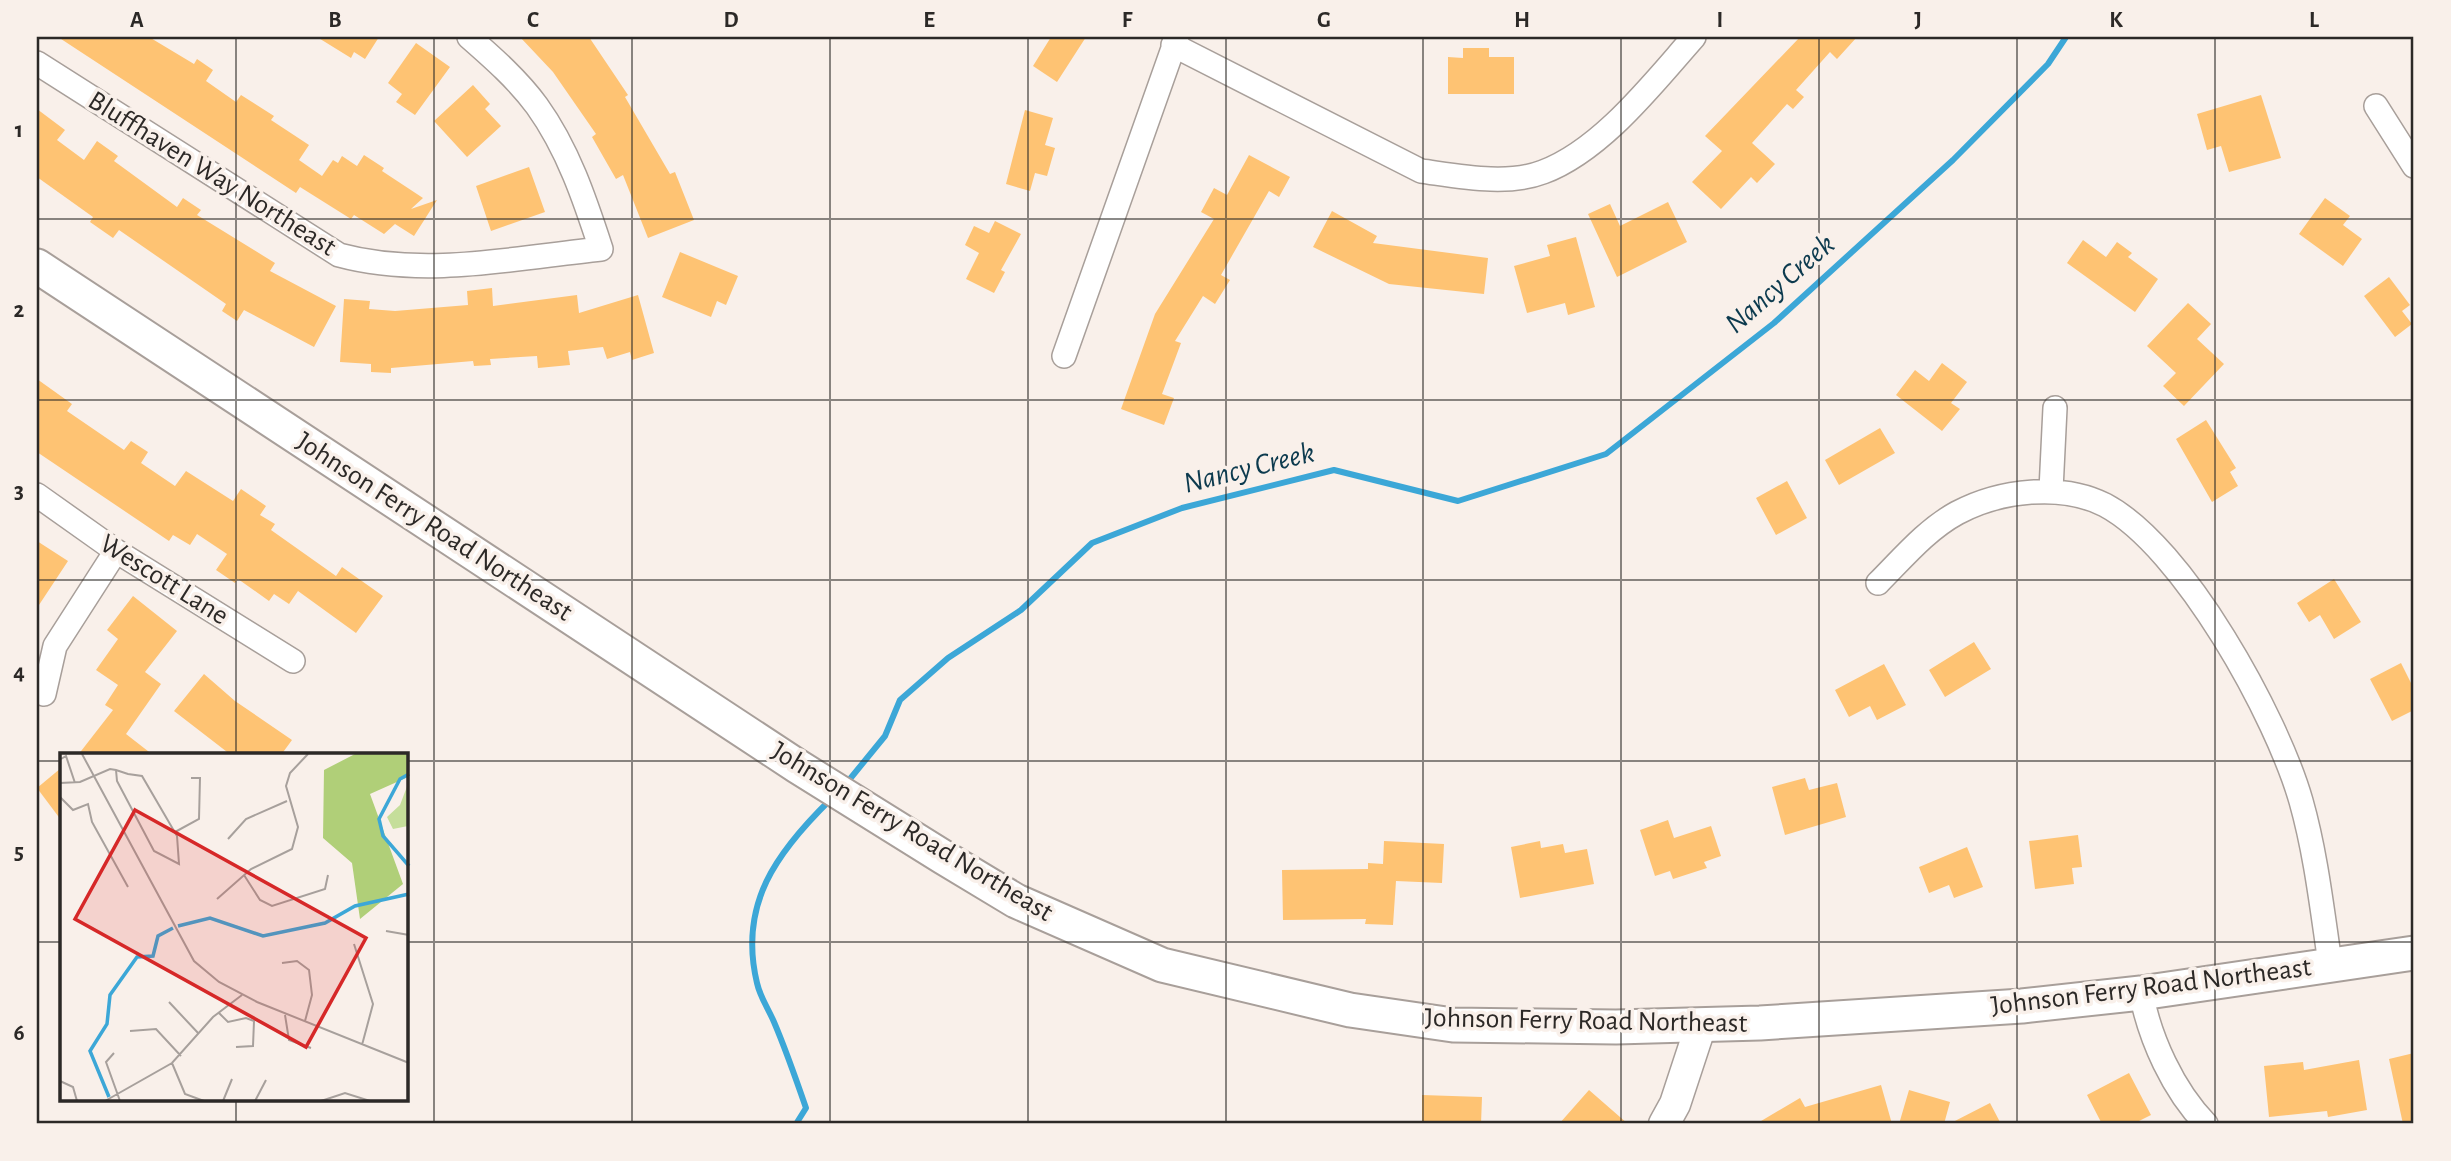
<svg xmlns="http://www.w3.org/2000/svg" width="2451" height="1161" viewBox="0 0 2451 1161" font-family="'Alegreya Sans',sans-serif">
<rect width="100%" height="100%" fill="#f9f0ea"/>
<g fill="none" stroke-linecap="round" stroke-linejoin="round">
<path stroke="#3ca7d7" stroke-width="6" d="M845 785 885 736 900 700 948 658 1021 610 1092 543 1182 508 1334 470 1458 501 1606 454 1774 323 1953 160 2048 64 2066 37
M796 1124 806 1108C796 1079 786 1050 774 1022 769 1010 760 997 757 983 738 904 777 852 830 800"/>
</g>
<path fill="#fec373" d="M58 37H149L194 64 197 59 213 70 206 81 236 102 241 95 274 116 271 120 309 145 299 160 322 176 333 160 338 163 342 156 357 166 364 155 384 168 382 171 423 198 411 209 437 200 414 236 395 224 384 234 354 215 351 219 300 187 296 193Z
M317 37H379L365 59 354 52 351 58Z
M520 37H589L628 95 625 97 670 174 675 172 694 220 648 238 623 175 616 179 592 137 596 134 553 72Z
M1051 37H1086L1057 82 1033 66Z
M1800 37H1857L1837 59 1830 52 1796 90 1804 97 1793 109 1787 104 1752 143 1775 164 1757 183 1751 177 1721 209 1692 182 1722 151 1705 136Z
M416 43 450 67 415 115 396 102 402 94 388 83Z
M1463 48H1489V57H1514V94H1448V57L1463 58Z
M473 85 490 104 485 109 501 126 467 157 434 121Z
M2261 95 2281 158 2229 172 2221 146 2207 150 2197 114Z
M37 109 65 130 57 140 84 160 97 141 118 156 114 161 177 207 183 198 201 210 197 215 275 263 270 271 336 306 314 347 244 310 237 321 222 311 226 304 119 230 113 238 90 222 93 217 37 177Z
M1025 110 1053 118 1045 145 1055 148 1047 176 1035 173 1030 191 1006 184Z
M1249 155 1290 177 1279 197 1269 191 1221 275 1230 280 1215 304 1203 296 1175 341 1181 343 1162 394 1174 398 1164 425 1121 409 1155 314 1214 219 1201 212 1214 188 1227 195Z
M529 167 545 212 491 231 476 186Z
M2325 198 2350 216 2343 225 2362 239 2343 266 2299 234Z
M1668 202 1687 242 1617 277 1588 214 1610 204 1620 226Z
M1332 211 1377 236 1373 243 1488 258 1484 294 1389 284 1313 247Z
M995 221 1021 234 1001 270 1005 272 994 293 966 279 979 253 965 245 974 226 989 233Z
M1576 237 1595 307 1568 315 1565 303 1527 313 1514 266 1550 256 1547 245Z
M2083 240 2106 257 2117 242 2132 253 2128 257 2158 279 2135 312 2067 263Z
M680 252 738 276 726 305 717 301 711 317 662 297Z
M2389 277 2410 305 2402 311 2412 324 2395 337 2364 296Z
M492 288 493 306 577 295 579 313 638 295 654 353 632 360 630 352 607 359 603 347 568 351 570 365 538 368 537 356 490 359 491 365 474 366 473 361 391 368V373L371 372V364L340 362 344 299 370 301 369 309 395 311 468 305 467 291Z
M2188 303 2211 324 2197 339 2224 364 2184 406 2163 386 2176 373 2147 346Z
M1942 363 1967 382 1951 403 1960 409 1942 431 1896 395 1915 370 1929 381Z
M37 379 72 404 67 411 124 450 131 441 148 452 141 463 175 486 186 471 233 501 241 489 266 506 260 515 275 524 271 530 336 576 342 567 383 596 356 633 298 591 289 604 274 594 269 601 238 579 235 583 216 570 227 554 197 534 190 545 173 535 169 541 37 452Z
M2206 420 2236 468 2230 472 2238 486 2212 502 2176 439Z
M1880 428 1895 453 1839 485 1825 460Z
M1787 481 1807 518 1776 535 1756 498Z
M37 541 68 561 37 608Z
M2334 579 2361 622 2334 639 2320 615 2309 622 2297 603Z
M133 596 177 631 145 672 161 684 126 734 153 755H78L113 710 105 705 118 685 96 670 118 639 107 630Z
M1974 642 1991 669 1945 697 1929 670Z
M2401 663 2414 689V710L2392 721 2370 679Z
M1884 664 1906 705 1877 720 1870 706 1849 717 1835 690Z
M204 674 235 701 292 740 281 755H231L174 711Z
M61 768V820L37 788Z
M1805 778 1809 790 1837 783 1846 817 1785 835 1772 787Z
M1668 820 1674 838 1711 826 1721 856 1704 862 1707 868 1673 879 1670 871 1655 876 1640 830Z
M2078 835 2082 867 2072 868 2074 884 2035 889 2029 841Z
M1384 841 1444 844 1442 883 1396 881 1393 925 1365 924 1366 919 1283 920 1282 870 1368 869V863L1383 864Z
M1540 841 1541 848 1563 844 1565 853 1587 849 1594 884 1520 898 1511 847Z
M1967 847 1983 887 1954 898 1949 885 1929 893 1919 867Z
M2414 1053V1124H2403L2389 1059Z
M2359 1060 2367 1110 2328 1117 2327 1111 2269 1117 2264 1066 2303 1062 2304 1070Z
M2129 1073 2151 1115 2133 1124H2102L2087 1095Z
M1881 1085 1892 1124H1756L1800 1098 1805 1107Z
M1589 1090 1628 1124H1559Z
M1909 1090 1950 1102 1944 1124H1899Z
M1422 1095 1482 1097 1481 1124H1422Z
M1990 1103 2001 1124H1949Z"/>
<g fill="none" stroke-linecap="round" stroke-linejoin="round">
<defs>
<path id="minor" d="M1173 45 1421 171C1458 176 1507 186 1543 172 1602 150 1654 82 1694 37
M37 63 339 255C424 278 515 258 601 249 585 200 568 149 537 106 518 80 493 58 469 37
M2376 106 2414 166
M1064 356 1177 37
M2051 490 2055 408
M37 495 116 551 293 661
M1878 583C1903 558 1926 530 1957 513 2000 490 2062 483 2105 505 2184 547 2277 717 2301 801 2316 854 2322 909 2330 963
M44 694 55 646 116 551
M2141 993C2150 1039 2173 1090 2206 1124"/>
<path id="tertiary" d="M1664 1124 1675 1104 1701 1025"/>
<path id="secondary" d="M37 266 797 766 943 857 1016 901 1162 965 1350 1010 1453 1025 1616 1027 1760 1023 2022 1006 2141 993 2414 953"/>
</defs>
<use href="#minor" stroke="#a89f9a" stroke-width="26"/>
<use href="#tertiary" stroke="#a89f9a" stroke-width="33"/>
<use href="#secondary" stroke="#a89f9a" stroke-width="37"/>
<use href="#minor" stroke="#fff" stroke-width="23"/>
<use href="#tertiary" stroke="#fff" stroke-width="30"/>
<use href="#secondary" stroke="#fff" stroke-width="33"/>
</g>
<path fill="none" stroke="#2c2927" stroke-width="2" stroke-opacity="0.55" d="M236 37V755M434 37V1124M632 37V1124M830 37V1124M1028 37V1124M1226 37V1124M1423 37V1124M1621 37V1124M1819 37V1124M2017 37V1124M2215 37V1124M37 219H2414M37 400H2414M37 580H2414M37 761H61M406 761H2414M37 942H61M406 942H2414M236 1100V1124"/>
<g text-anchor="middle" dominant-baseline="central" stroke-width="7" stroke-linejoin="round" paint-order="stroke">
<g font-size="28" fill="#2c2927" stroke="#f9f0ea">
<text transform="translate(212 174) rotate(32)">Bluffhaven Way Northeast</text>
<text transform="translate(434 527) rotate(33)">Johnson Ferry Road Northeast</text>
<text transform="translate(164 580) rotate(32)">Wescott Lane</text>
<text transform="translate(912 832) rotate(31)">Johnson Ferry Road Northeast</text>
<text transform="translate(2151 987) rotate(-7)">Johnson Ferry Road Northeast</text>
<text transform="translate(1586 1021) rotate(1)">Johnson Ferry Road Northeast</text>
</g>
<g font-size="30" font-style="italic" fill="#0c3a4e" stroke="#f9f0ea">
<text transform="translate(1780 284) rotate(-41)">Nancy Creek</text>
<text transform="translate(1249 468) rotate(-14)">Nancy Creek</text>
</g>
</g>
<g transform="translate(60 753)">
<rect width="348" height="348" fill="#f9f0ea"/>
<path d="M348 31V73L333 76 327 64 340 52Z" fill="#c5de9a"/>
<path d="M295 1H349L348 24 310 41 343 131 300 166 292 110 263 85 264 17Z" fill="#b0cf78"/>
<path fill="none" stroke="#3ca7d7" stroke-width="3.5" d="M349 21 340 26 319 66 323 83 349 113M118 173 150 165 203 183 265 170 295 153 349 141M49 344 30 298 47 271 50 242 77 204 93 203 98 183 113 175"/>
<path fill="none" stroke="#a7a09c" stroke-width="2" d="M22 1 134 208 159 229 197 249 349 310M1 6 6 3 15 30M0 30 20 29 50 16 56 17 68 21 82 23 117 83 119 111 94 98 57 28 56 17M0 44 13 57 28 51 32 69 68 134M115 79 139 66 140 25H131M168 86 186 66 227 48M184 122 200 147 212 153 265 136 268 122M157 146 191 116 232 96 238 74 226 33 230 20 248 1M326 178 349 182M294 191 313 251 302 292M222 210 237 208 249 217 252 242 245 268M109 249 139 281M159 260 168 269 186 265 194 268 193 293 176 294M225 262 229 287 251 295M70 278 96 276 121 303M54 300 46 309 60 348M112 310 125 341 144 348M0 328 13 334 17 348M45 348 112 310 153 264 182 242M163 348 172 326M195 348 206 327M261 348 285 340 310 348"/>
<path fill="#d62828" fill-opacity="0.15" stroke="#d62828" stroke-width="3.5" d="M75 57 306 185 246 294 15 166Z"/>
<rect width="348" height="348" fill="none" stroke="#2c2927" stroke-width="3.5"/>
</g>
<rect width="2451" height="1161" fill="none" stroke="#f9f0ea" stroke-width="77"/>
<rect x="38" y="38" width="2374" height="1084" fill="none" stroke="#2c2927" stroke-width="2.5"/>
<g font-size="23" text-anchor="middle" font-weight="bold" fill="#2c2927">
<text x="137" y="27">A</text>
<text x="335" y="27">B</text>
<text x="533" y="27">C</text>
<text x="731" y="27">D</text>
<text x="929" y="27">E</text>
<text x="1127" y="27">F</text>
<text x="1324" y="27">G</text>
<text x="1522" y="27">H</text>
<text x="1720" y="27">I</text>
<text x="1918" y="27">J</text>
<text x="2116" y="27">K</text>
<text x="2314" y="27">L</text>
<text x="19" y="137">1</text>
<text x="19" y="317">2</text>
<text x="19" y="498">3</text>
<text x="19" y="679">4</text>
<text x="19" y="859">5</text>
<text x="19" y="1040">6</text>
</g>
</svg>
